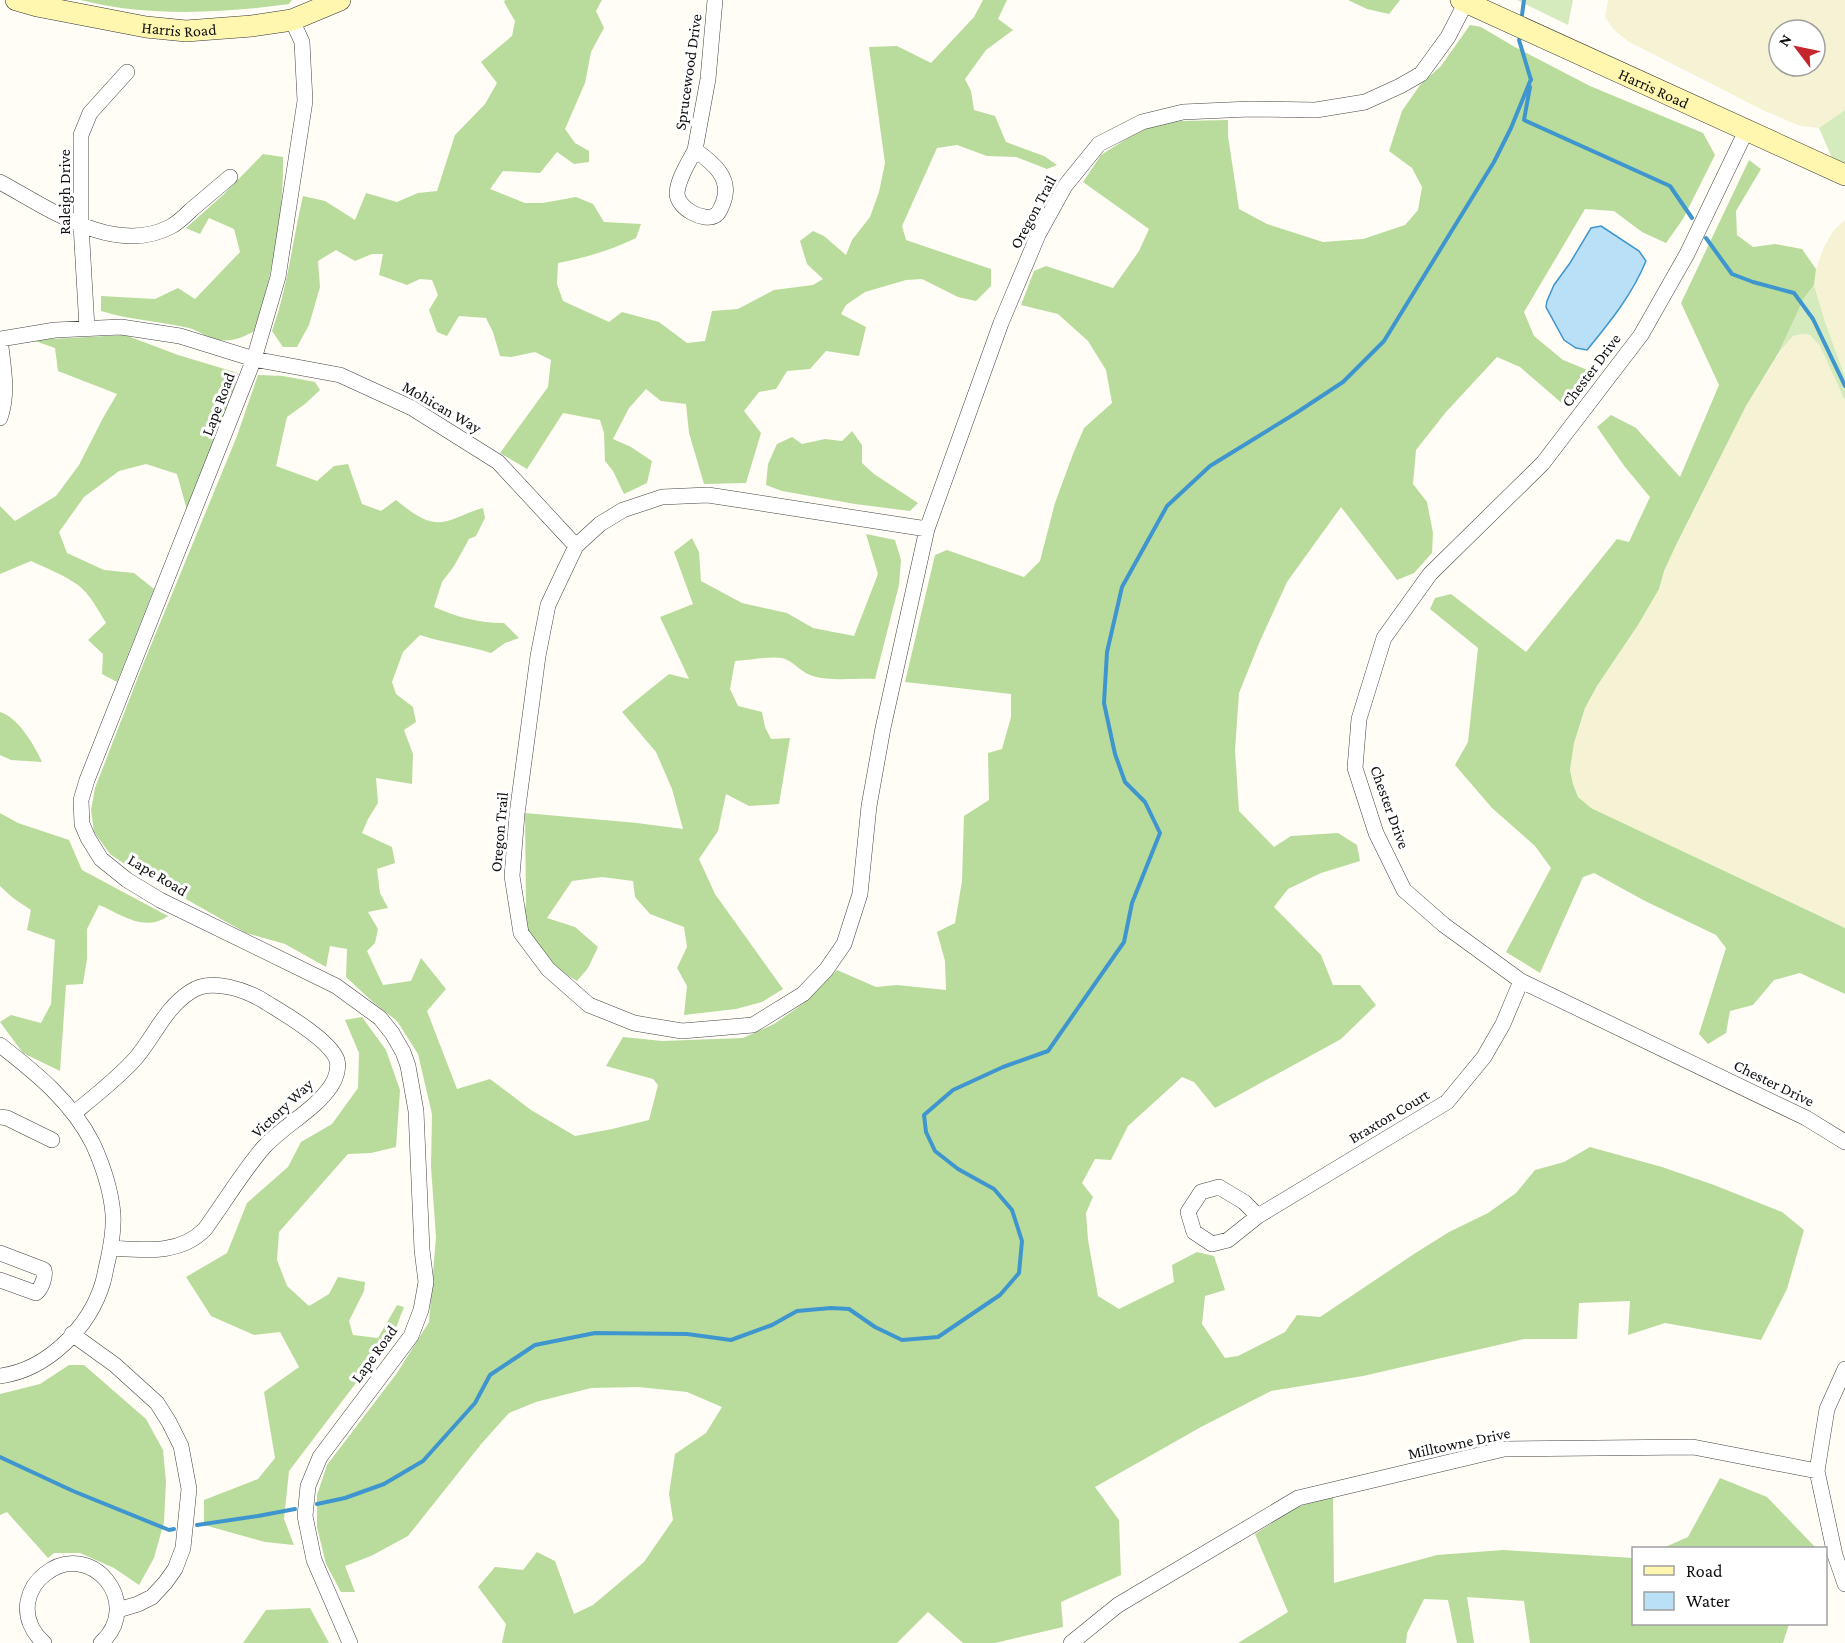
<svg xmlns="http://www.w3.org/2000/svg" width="1845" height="1643" viewBox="0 0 1845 1643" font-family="'Crimson Pro',serif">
<rect width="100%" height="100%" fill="#fffdf5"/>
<path fill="#f6f3d4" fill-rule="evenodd" d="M1608 0H1845V110L1819 128 1800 126 1765 111 1629 42 1614 30 1605 17ZM1779 30H1815V66H1779Z
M1845 220V377L1825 322 1814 285 1816 269 1824 247 1833 231Z
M1803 334 1810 335 1820 346 1845 401V928L1591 808 1578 797 1573 784 1570 770 1574 743 1585 708 1597 686 1638 625 1659 589 1664 571 1677 543 1746 406 1786 342 1793 336Z"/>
<path fill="#d5ebbd" d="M1517 0H1573L1568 25Z
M1845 110V163L1832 158 1819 128Z
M1814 285 1825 322 1845 377V401L1820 346 1810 335 1803 334 1793 336 1779 352 1804 298Z"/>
<path fill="#b9dc9c" d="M80 0H292L289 4C233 12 177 15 121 8 107 6 94 3 80 0Z
M505 0H602L596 11 604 28 591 52 585 83 565 129 575 143 589 151V162L574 164 557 152 540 173 503 171 490 189 525 203H543L576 197 593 204 604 222 641 224 636 238C608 251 588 257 558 263L557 284 563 301 609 322 622 312 659 322 687 343 705 341 712 311 738 309 774 290 813 285 823 279 807 264 800 241 813 231 824 236 846 255 852 240 870 217 879 192 885 163 869 47 897 46 931 63 974 17 983 0H1007L998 19 1013 30 986 50 965 79 971 91 974 110 995 116 1006 142 1044 156 1057 165 1047 169 1016 157 987 156 957 145 937 148 902 226 906 240 991 269V286L976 301 958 297 922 279 906 280 865 292 846 305 841 314 866 327 859 356 826 351 810 369 787 371 776 389 759 392 744 411 761 433 746 483 704 484 689 433 686 404 661 401 646 389 629 408 613 439 631 447 652 461 647 483 624 494 613 471 605 461 604 433 600 420 563 413 527 469 500 453 548 387 551 360 535 352 511 357 500 356 493 332 486 318 459 316 447 336 437 332 429 310 438 295 432 280 420 279 407 285 379 275 383 254H372L355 261 336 250 318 261 320 287 309 325 297 347H283L272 331C288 286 292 243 303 196L325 201 355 220 366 193 397 202 418 193 437 191 455 135 485 104 497 83 481 62 512 36 515 21 504 2Z
M1348 0H1400L1389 14 1367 9Z
M1470 25 1481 27 1513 46 1590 86 1703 133 1715 155 1683 219 1666 243 1642 232 1614 211 1585 209 1524 312 1534 336 1563 360 1590 371 1577 392 1564 405 1520 367 1497 357 1446 412 1416 450 1413 484 1427 502 1433 533 1432 553 1414 573 1397 580 1341 507 1287 582 1260 641 1239 693 1235 750 1239 811 1274 847 1291 836 1338 833 1357 845 1360 861 1321 873 1288 889 1274 907 1321 955 1333 985H1360L1376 1005 1341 1039 1215 1108 1194 1082 1182 1077 1128 1126 1111 1160 1095 1159 1082 1183 1093 1197 1086 1213 1088 1240 1098 1296 1119 1309 1174 1282 1172 1265 1197 1252 1214 1256 1225 1290 1205 1296 1202 1324 1225 1358 1238 1356 1285 1332 1297 1315 1320 1317 1414 1254 1449 1232 1488 1213 1516 1193 1535 1170 1564 1162 1590 1147 1662 1167 1714 1185 1782 1212 1804 1230 1787 1289 1761 1340 1665 1323 1628 1335 1630 1301 1579 1303 1577 1339H1524L1363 1376 1271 1391 1201 1427 1095 1487 1119 1520 1121 1575 1061 1602 1063 1627 995 1643H963L928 1612 897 1643H502L506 1624 478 1587 495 1567 523 1570 537 1552 555 1561 574 1614 593 1605 644 1562 673 1520 669 1494 675 1454 706 1433 722 1407 687 1392 638 1387 591 1388 536 1402 509 1413 482 1443 408 1536 371 1556 345 1566 355 1592H341L326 1564 317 1527V1495L327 1465 397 1373 429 1322 436 1237 431 1167 432 1114 418 1054 397 1021 374 1003 346 977 347 949 330 946 326 967 285 944 246 933 170 890 155 873 132 869 110 854 94 832 91 810 95 788 142 667 237 436 258 375 283 376 315 382 320 390 305 404 287 417 276 466 317 481 334 466 348 464 362 504 381 511 396 500C409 510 424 524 442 522 456 520 469 511 483 508L485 518 476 536 469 539 454 566 442 582 434 607C457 617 478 623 504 623L519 638 505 643 491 653C467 645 443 643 420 635L403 652 392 682 396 694 413 707 416 722 404 730 413 754 412 784 376 778 378 803 368 819 362 833 392 847 395 863 377 869 380 893 388 908 368 912 378 929 375 943 367 951 383 985 411 981 421 958 446 989 427 1011 457 1089 490 1079 531 1110 575 1136 612 1129 649 1120 658 1085 653 1079 606 1066 623 1037 662 1041 743 1038 774 1024 804 1003 837 970 876 987 897 985 946 990 945 961 937 932 955 923 962 881 964 816 989 800 988 753 1002 749 1011 717V694L905 682 935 555 947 550 1024 577 1040 561 1055 503 1073 454 1084 428 1112 403 1106 370 1088 341 1058 314 1021 305 1034 271 1046 266 1113 288 1139 251 1149 229 1083 182 1101 155 1142 129 1180 121 1228 120V136L1239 209 1267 224 1323 242 1363 239 1405 225 1418 210 1422 187 1412 168 1389 151 1402 111 1420 85 1441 66Z
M263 154 283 157C284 217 272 274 255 331 243 337 233 342 219 340 209 339 199 331 189 328 160 321 129 320 101 311V296L155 299 178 288 195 299 240 252 234 229 209 218 200 234 186 228 224 194Z
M1749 160 1761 169 1736 211 1737 235 1753 247 1775 244 1802 249 1816 269 1814 285 1804 298 1779 352 1746 406 1677 543 1664 571 1659 589 1638 625 1597 686 1585 708 1574 743 1570 770 1573 784 1578 797 1591 808 1845 928V994L1800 973 1774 980 1753 1005 1730 1011 1726 1033 1708 1044 1699 1034 1726 948 1716 935 1645 901 1594 873 1583 877 1540 973 1506 952 1551 868 1535 846 1492 808 1455 765 1468 742 1478 648 1430 609 1435 598 1451 594 1526 652 1617 539 1629 542 1650 497 1625 467 1597 427 1611 415 1636 428 1680 477 1719 385 1681 303Z
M125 335 178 355 238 373 232 396 187 510 177 474 146 464 119 471 84 497 59 532 67 553 104 570 134 573 154 589 117 682 102 674 103 654 88 640 106 623C98 610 90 594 78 585 64 575 46 568 31 561L0 574V506L15 521 56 496 79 465 103 418 117 394 58 371 55 348 32 340Z
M852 431 862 445V463L874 474 918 503 910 511 855 504 782 491 766 485 768 464 777 444 792 437 802 444 825 439 842 441Z
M866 534 895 540 901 560 899 585 875 679C855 678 829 682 810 675 800 671 792 660 782 658 770 656 748 660 735 661L730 689 738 706 762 712 765 727 771 739 790 738 779 804 749 806 726 794 718 831 699 859 715 894 783 989 762 1002 736 1009 684 1015 687 986 677 968 687 947 684 927 650 914 635 897 633 881 602 877 572 881 547 918 575 927 598 947 588 968 577 981 558 970 529 933 524 914 526 904 525 813 637 823 683 829 672 789 656 752 622 712 669 674 689 679 660 617 693 604 674 552 692 538 699 552 701 581 742 603 787 613 813 628 854 636 878 574Z
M0 712C18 717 35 746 42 762L11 760 0 755Z
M0 813 18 823 69 840 82 870 168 916C144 933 121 914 99 905L87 929V959L83 984 66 985 60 1071 23 1053 0 1022 11 1015 41 1023 51 1004 55 940 27 930 31 910 13 898 0 886Z
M362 1017 386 1050 400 1090 396 1147 371 1153 348 1154 279 1232 277 1260 287 1286 309 1306 329 1294 338 1277 365 1282 364 1291 349 1321 353 1335 378 1338 397 1305 404 1307 394 1333 289 1471 284 1519 294 1545 265 1542 204 1525V1500L258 1479 275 1458 264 1392 299 1367 280 1332 254 1335 211 1316 186 1277 227 1253 247 1203 288 1167 301 1142 332 1124 358 1088 359 1053 345 1020Z
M69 1365H84L146 1419 163 1450 166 1482 164 1522 154 1558 139 1585 114 1568 80 1553H54L48 1558 7 1512 0 1515V1394L40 1384Z
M1720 1478 1767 1497 1814 1546V1548H1663L1688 1537Z
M1333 1496 1334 1583 1437 1555 1503 1550 1633 1558 1634 1624H1789L1783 1643H1530L1524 1601 1467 1597 1474 1643H1457L1448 1600 1424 1599 1407 1633 1406 1643H1238L1288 1612 1255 1534 1297 1507Z
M310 1608 329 1643H243L266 1610Z"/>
<path fill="#b9e0f7" stroke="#3f96cf" stroke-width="1.5" d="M1601 226 1639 251 1646 261C1632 295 1610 322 1587 350L1576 348 1564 340 1546 307 1547 301 1554 285 1570 263 1591 228Z"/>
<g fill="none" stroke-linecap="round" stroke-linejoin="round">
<path stroke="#3f96cf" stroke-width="4" d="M1522 15 1524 0
M1519 40 1531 80
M1530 87 1524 120 1670 186 1692 218
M1706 238 1732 274 1753 282 1794 293 1813 319 1845 386
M0 1457 73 1491 169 1530 174 1529
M317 1504 345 1498 384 1484 423 1461 475 1403 490 1375 535 1345 595 1333 687 1334 731 1340 772 1325 797 1311 831 1308 849 1309 875 1327 902 1340 938 1337 1000 1295 1019 1273 1022 1241 1012 1210 994 1189 958 1169 935 1151 926 1132 924 1115 953 1090 1003 1067 1048 1051 1124 942 1132 903 1160 833 1145 802 1125 782 1115 754 1104 703 1107 652 1122 587 1167 506 1210 466 1296 413 1343 382 1384 341 1494 162 1511 128 1531 79
M197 1525 258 1516 295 1509"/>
<defs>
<path id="street" d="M292 20 302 42 305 101 278 277 254 359 87 780 81 800 82 824 88 838 101 859 127 880 160 900 336 986 380 1018 392 1033 403 1052 408 1066 416 1111 422 1250 426 1282 421 1310 411 1336 320 1457 308 1486 305 1516 314 1560 350 1643
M1746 131 1687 254 1641 335 1543 463 1430 574 1384 638 1359 719 1355 768 1376 833 1404 890 1444 925 1521 981 1806 1118 1845 1142
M695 150C712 162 733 178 723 203 721 207 720 212 716 215 704 223 677 208 677 193 678 178 689 162 695 150Z
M695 150 708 79 715 0
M0 182C48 208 114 256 170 227 178 223 185 216 191 210 204 199 217 188 230 177
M87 328 81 225V135L90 113 127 72
M0 339 55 330 121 327 180 336 254 359 340 375 412 408 498 462 576 546
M0 418C9 392 3 366 0 339
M927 529 708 495 662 497 623 510 600 524 576 546 548 605 538 656 517 814 512 876 521 933 548 969 589 1005 634 1023 682 1031 753 1025 803 994 826 970 844 944 860 894 869 806 883 728 927 529 1001 323 1038 235 1065 186 1099 144 1142 122 1183 112 1250 109 1316 110 1365 102 1400 86 1421 74 1448 37 1466 2
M0 1045C36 1073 72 1102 93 1144 103 1166 111 1191 113 1214 114 1229 111 1246 108 1260 106 1267 105 1275 103 1282 90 1327 47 1370 0 1376
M74 1113C95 1096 117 1079 135 1059 154 1037 165 1008 190 992 211 977 247 990 267 1003 285 1014 330 1040 337 1060 339 1068 336 1079 331 1086 314 1111 284 1125 264 1147 243 1171 224 1203 205 1229 180 1255 144 1250 110 1248
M0 1117 7 1118 52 1140
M1258 1216 1244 1202 1219 1187 1201 1192 1188 1212 1194 1232 1212 1244 1228 1240 1258 1216 1447 1102 1484 1057 1503 1024 1521 981
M0 1253 42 1269 44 1270C46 1277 41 1289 36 1293L0 1280
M72 1334 115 1365 157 1403 169 1422 181 1446 189 1489 183 1548 175 1569 165 1583 152 1597 138 1604 118 1610
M1817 1471 1827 1409 1845 1369
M44 1643C32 1632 25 1617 28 1601 30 1591 36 1581 45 1574 90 1538 145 1603 101 1643
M1071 1643 1118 1605 1298 1498 1504 1449 1693 1447 1817 1471 1835 1555 1845 1584"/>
<g id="secondary">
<path id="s1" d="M16 0 37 6 146 27 186 31 252 26 292 20 340 0"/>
<path id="s2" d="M1461 0 1845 175"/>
</g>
</defs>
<use href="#street" stroke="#444" stroke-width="16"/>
<use href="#secondary" stroke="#333" stroke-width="22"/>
<use href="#street" stroke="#fff" stroke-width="15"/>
<use href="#secondary" stroke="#fff6b0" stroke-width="21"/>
</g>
<g text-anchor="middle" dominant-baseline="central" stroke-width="6" stroke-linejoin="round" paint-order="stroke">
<g font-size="16" fill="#111" stroke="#fff">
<text stroke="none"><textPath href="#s1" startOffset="166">Harris Road</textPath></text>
<text transform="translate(688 72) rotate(-82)">Sprucewood Drive</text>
<text stroke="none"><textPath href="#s2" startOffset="212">Harris Road</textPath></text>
<text transform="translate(64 192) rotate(-90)">Raleigh Drive</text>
<text transform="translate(1033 212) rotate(-62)">Oregon Trail</text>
<text transform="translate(1591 370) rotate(-53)">Chester Drive</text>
<text transform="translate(218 404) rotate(-69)">Lape Road</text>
<text transform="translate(442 407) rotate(30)">Mohican Way</text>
<text transform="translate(1390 807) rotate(70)">Chester Drive</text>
<text transform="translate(499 832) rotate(-85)">Oregon Trail</text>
<text transform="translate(158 875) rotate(31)">Lape Road</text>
<text transform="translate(1774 1083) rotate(26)">Chester Drive</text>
<text transform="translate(282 1108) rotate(-43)">Victory Way</text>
<text transform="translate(1389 1116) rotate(-31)">Braxton Court</text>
<text transform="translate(374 1354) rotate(-54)">Lape Road</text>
<text transform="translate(1459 1443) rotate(-12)">Milltowne Drive</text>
</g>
</g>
<rect x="1632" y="1547" width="195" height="78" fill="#ffffff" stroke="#a0a0a0" stroke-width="1.5"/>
<rect x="1644" y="1566" width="30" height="9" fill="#fff6b0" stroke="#a0a0a0" stroke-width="1.5"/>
<text x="1686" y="1577" font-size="18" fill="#111111">Road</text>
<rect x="1644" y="1592" width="30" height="18" fill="#b9e0f7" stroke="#a0a0a0" stroke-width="1.5"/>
<text x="1686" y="1607" font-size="18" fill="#111111">Water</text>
<g transform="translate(1797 48) rotate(302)"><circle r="28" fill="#ffffff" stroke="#a0a0a0" stroke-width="1.5"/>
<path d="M0-4.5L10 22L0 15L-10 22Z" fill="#c4262e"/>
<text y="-9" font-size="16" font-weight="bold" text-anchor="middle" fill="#111111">N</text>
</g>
</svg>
